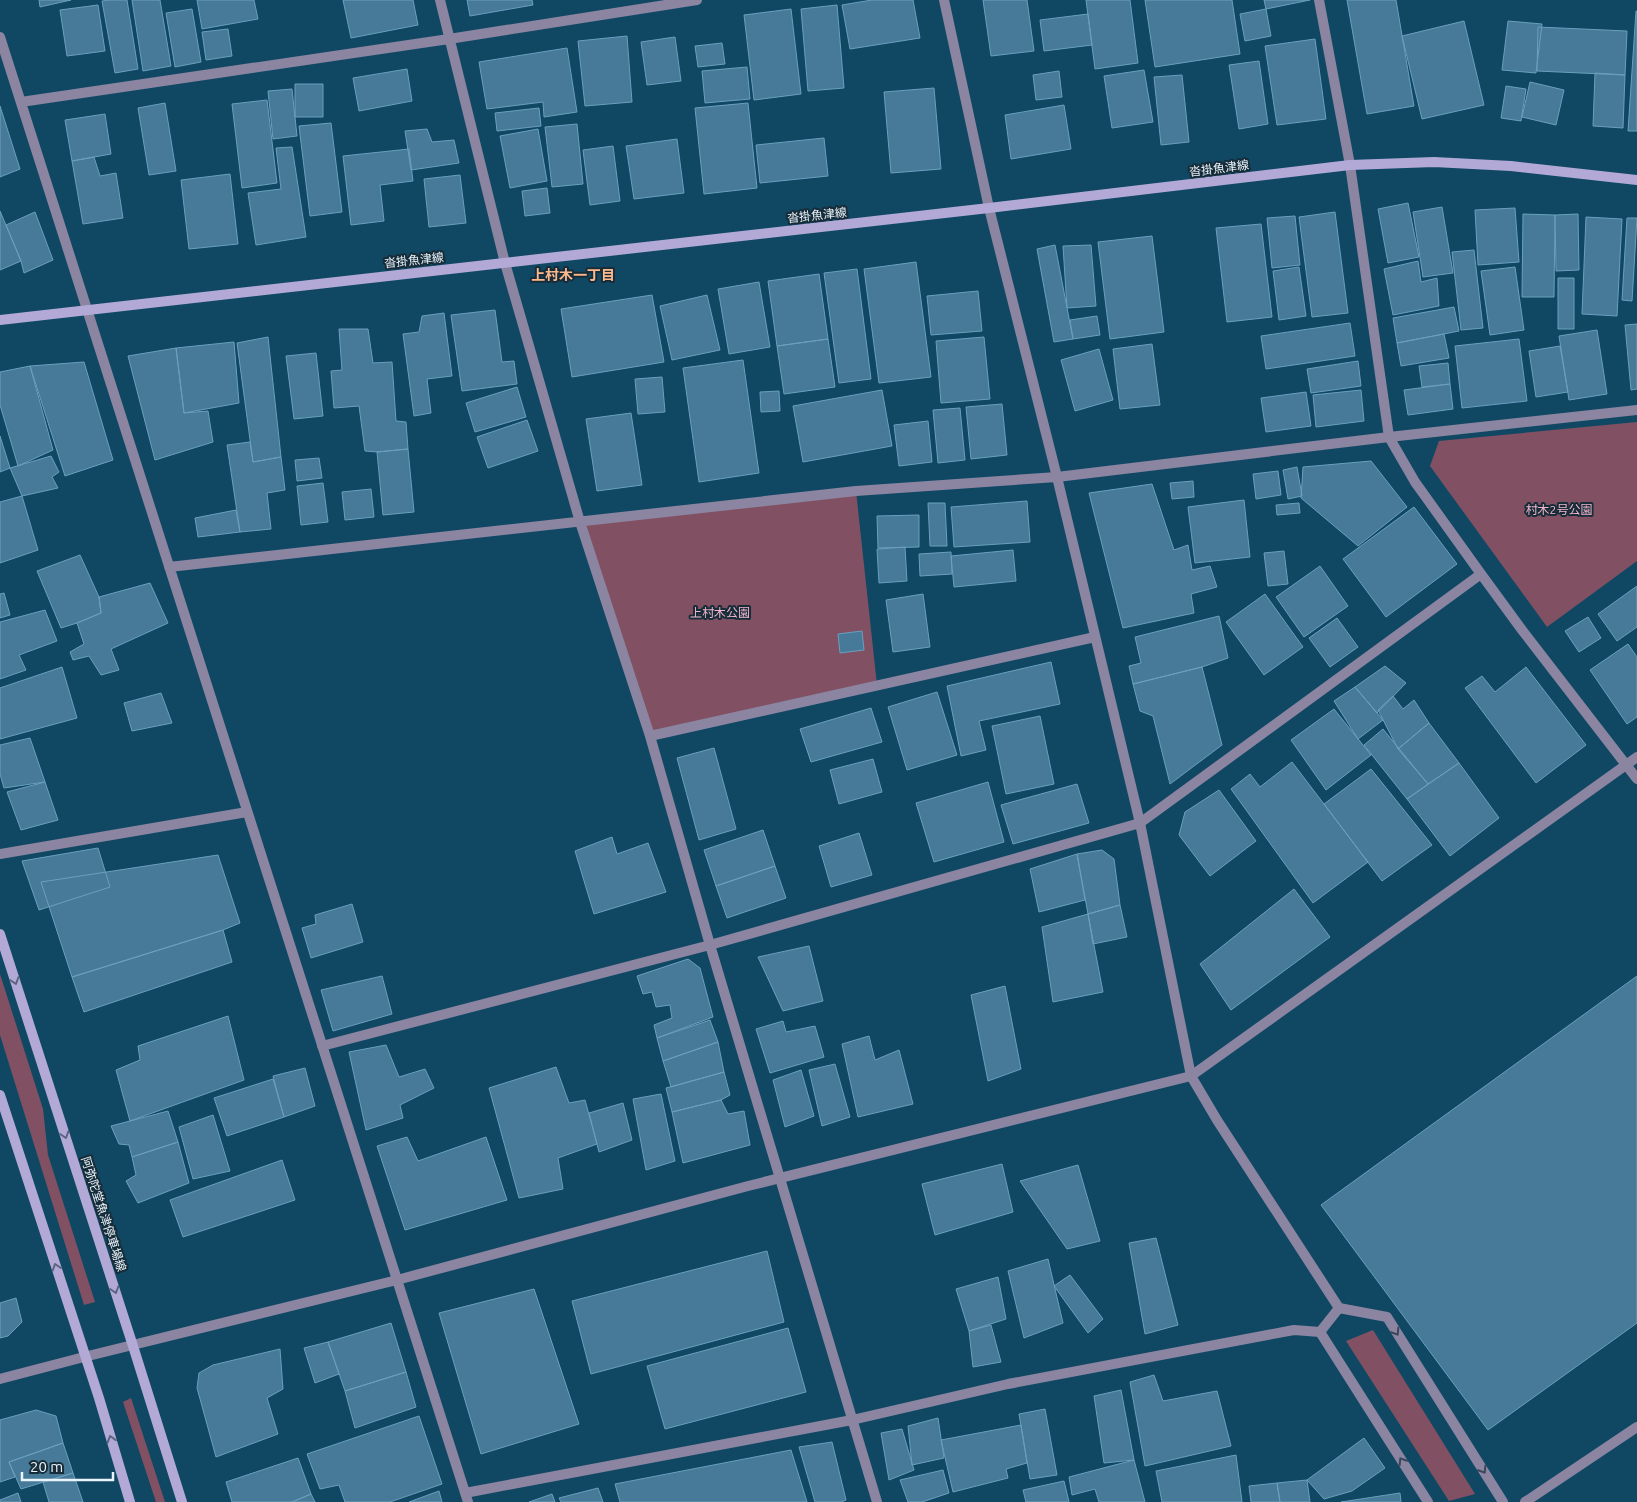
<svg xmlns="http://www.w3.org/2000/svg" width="1637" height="1502" viewBox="0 0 1637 1502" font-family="Ubuntu,'Noto Sans JP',sans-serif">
<rect width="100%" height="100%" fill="#104864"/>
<path fill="#815163" d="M1637 422V561L1547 627 1430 466 1439 441Z
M856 491 877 685 650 736 580 522Z
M0 974 43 1109 48 1155 95 1302 84 1305 0 1035Z
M1373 1330 1475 1494 1449 1501 1346 1341Z
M131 1398 165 1502H156L123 1402Z"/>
<path fill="#467a98" stroke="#6a9fbe" d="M39 0H71L40 7Z
M110 0H127L138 69 115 73 102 1Z
M132 0H160L171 66 143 71Z
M197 0H254L258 19 202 29Z
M343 0H413L418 25 351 38Z
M467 0H532L533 5 470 16Z
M872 0H913L920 38 850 49 842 5Z
M983 0H1027L1034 51 991 56Z
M1086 0H1130L1138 63 1095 69Z
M1145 0H1232L1240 54 1155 67Z
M1264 0H1310L1266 9Z
M1347 0H1396L1414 106 1367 114Z
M98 5 105 51 67 56 60 10Z
M837 5 844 88 808 91 801 9Z
M192 9 201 62 175 67 166 13Z
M791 9 801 94 754 100 744 15Z
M1266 9 1271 36 1245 41 1240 14Z
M1636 11H1637V131H1628Z
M1088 14 1092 45 1044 51 1040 20Z
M1464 21 1484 105 1422 119 1402 36Z
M1508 21 1542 24 1536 73 1502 70Z
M1538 27 1627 31 1625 75 1537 71Z
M228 29 232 56 206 60 202 32Z
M627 36 632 102 585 106 578 41Z
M675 37 681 81 647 85 641 42Z
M1315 39 1326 119 1277 125 1265 46Z
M722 43 725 64 698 67 695 46Z
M567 48 577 112 544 117 543 102 487 109 479 62Z
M1259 61 1268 124 1239 129 1229 65Z
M747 67 750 99 705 103 702 71Z
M407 69 412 101 359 111 353 78Z
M1144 70 1153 122 1112 128 1104 76Z
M1059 71 1062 97 1036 100 1033 75Z
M1595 73 1625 75 1623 128 1593 126Z
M1182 75 1189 142 1161 145 1154 77Z
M1530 82 1564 90 1556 125 1522 117Z
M295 84H323V117H295Z
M1506 86 1526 89 1521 121 1501 118Z
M934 88 941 169 891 173 884 92Z
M292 89 297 136 273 139 268 91Z
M267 100 277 183 242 188 232 104Z
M165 103 176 171 149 175 138 108Z
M748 103 757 188 704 194 695 108Z
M1064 105 1071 149 1011 159 1005 115Z
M0 106 20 169 0 177Z
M539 108 541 126 497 131 495 113Z
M105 114 111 154 72 161 65 120Z
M331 123 342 212 310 216 299 126Z
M577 124 583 184 552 187 545 127Z
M427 129 432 142 454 140 459 163 411 170 405 131Z
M538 129 547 181 510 188 500 136Z
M824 138 828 176 760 183 756 145Z
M677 139 684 193 634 199 626 146Z
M613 146 620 201 590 205 583 150Z
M292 147 306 237 256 245 248 193 281 189 276 148Z
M409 149 413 181 380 185 384 221 351 225 343 156Z
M94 157 100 176 116 173 123 218 83 224 72 161Z
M230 174 238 244 189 249 181 180Z
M460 175 466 223 429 227 424 179Z
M547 188 550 213 525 216 522 191Z
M1408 203 1419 257 1388 263 1378 209Z
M1442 207 1453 273 1423 277 1413 212Z
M1515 208 1519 262 1478 265 1475 210Z
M0 211 21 261 0 270Z
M35 212 53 260 24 273 21 261 6 225Z
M1335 212 1348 313 1312 317 1299 217Z
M1523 214 1555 215 1554 297H1522Z
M1578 214 1579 270 1556 271 1555 215Z
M1295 216 1300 265 1272 268 1267 218Z
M1586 217 1622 219 1617 316 1582 314Z
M1627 218H1637L1632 301 1622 300Z
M1261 224 1272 317 1227 322 1216 228Z
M1152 236 1164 332 1110 339 1098 242Z
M1055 245 1073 339 1054 342 1037 249Z
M1091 245 1096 306 1067 308 1063 246Z
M1474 250 1483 328 1461 330 1452 252Z
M1418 261 1421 282 1437 278 1439 306 1393 315 1384 269Z
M916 262 931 377 879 383 864 269Z
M1299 267 1306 316 1279 320 1273 271Z
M1515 267 1524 330 1490 335 1481 271Z
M857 269 871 379 839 383 824 273Z
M819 274 828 339 777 346 768 281Z
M1558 278H1574V329H1558Z
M759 282 770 347 729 354 718 289Z
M978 291 982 331 931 335 927 296Z
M652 295 664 362 572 377 561 309Z
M707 295 720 350 672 360 660 306Z
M1454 307 1459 331 1397 343 1393 318Z
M495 310 502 362 514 361 517 384 462 391 451 315Z
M444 313 452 376 427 379 431 413 414 416 403 334 419 332 422 316Z
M1097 316 1100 335 1073 339 1070 320Z
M1350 323 1355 356 1266 369 1261 336Z
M1637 324V389L1631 390 1625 325Z
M339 329H368L373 363 392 362 396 421 406 422 408 449 377 452 365 451 359 406 334 408 331 371 342 370Z
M1597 330 1607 394 1569 400 1559 336Z
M1444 334 1449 358 1401 366 1397 343Z
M268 337 281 457 253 462 237 343Z
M984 337 990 399 941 403 936 341Z
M828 339 835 387 784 394 777 346Z
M1519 339 1527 401 1462 408 1455 346Z
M234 342 239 403 184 413 176 348Z
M1152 344 1160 405 1120 409 1113 349Z
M1560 346 1568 392 1536 397 1529 351Z
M176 348 184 413 208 411 213 442 155 460 128 356Z
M1099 349 1113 400 1075 411 1061 360Z
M316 353 323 416 294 419 286 356Z
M743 360 759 473 699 482 683 368Z
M1358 361 1361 386 1311 393 1307 369Z
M84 362 113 460 65 476 30 366Z
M1448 363 1450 384 1422 387 1419 366Z
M30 366 53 450 18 466 0 405V372Z
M662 377 665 412 638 414 635 379Z
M1450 384 1453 409 1408 415 1404 390Z
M517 387 526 417 475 432 466 403Z
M882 390 892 446 803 462 793 406Z
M1361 390 1364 421 1316 427 1313 395Z
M779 391 780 411 761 412 760 392Z
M1306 392 1311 426 1266 432 1261 398Z
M1002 404 1007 455 971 459 966 407Z
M960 408 965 460 938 463 933 410Z
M631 413 642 485 597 491 586 419Z
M527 420 538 451 488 468 477 437Z
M928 421 932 462 899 466 894 425Z
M0 436 10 468 0 472Z
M250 442 253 462 281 457 285 490 267 493 271 529 240 532 227 445Z
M408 449 414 512 383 515 377 452Z
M51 456 59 472 52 477 58 488 22 496 10 468Z
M319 458 322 478 297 481 295 460Z
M1371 461 1407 507 1358 546 1301 498 1303 467Z
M1297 467 1302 496 1288 499 1283 470Z
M1278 471 1281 495 1256 499 1253 474Z
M1193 481 1194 497 1172 499 1170 483Z
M323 483 328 522 301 525 297 486Z
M1152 484 1174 550 1188 545 1192 570 1210 566 1217 587 1191 594 1194 613 1123 628 1089 493Z
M371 489 374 517 345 520 342 492Z
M22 496 38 550 0 563V502Z
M1244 500 1250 557 1195 563 1188 507Z
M1027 501 1030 542 954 547 951 507Z
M928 503H945L947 546H930Z
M1299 503 1300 513 1277 515 1276 505Z
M1414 507 1457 564 1386 617 1343 559Z
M236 510 240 532 198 537 195 518Z
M919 515V547L878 548 877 516Z
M905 547 907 581 879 583 877 549Z
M1013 550 1016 581 954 587 951 556Z
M1284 551 1288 584 1268 586 1264 553Z
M951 552 952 574 920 576 919 554Z
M80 555 99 597 101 613 77 623 61 628 37 571Z
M1320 566 1348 606 1304 637 1276 597Z
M150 583 168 623 111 649 119 670 101 675 89 656 73 660 70 652 84 644 77 623 101 613 99 597Z
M1637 586V627L1617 641 1598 614Z
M4 593 10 615 0 618V594Z
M923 594 930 647 893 652 886 600Z
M1265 594 1303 647 1264 675 1226 622Z
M45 610 57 641 19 655 26 670 0 679V622Z
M1219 616 1228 658 1202 667 1133 684 1129 666 1141 663 1135 637Z
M1588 617 1601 638 1579 652 1565 631Z
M1337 618 1358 647 1330 667 1309 638Z
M862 631 864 650 840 653 838 634Z
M1628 644 1637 657V717L1627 724 1590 670Z
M1051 662 1060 704 979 721 986 750 961 756 947 686Z
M1385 666 1406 683 1377 713 1355 687Z
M62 667 77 718 0 739V688Z
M1202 667 1222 745 1170 784 1153 716 1140 711 1133 684Z
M1526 667 1586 745 1536 783 1465 688 1482 676 1495 692Z
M1355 687 1383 720 1358 739 1334 701Z
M937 692 957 755 907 770 888 707Z
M161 693 172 723 132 731 124 703Z
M1393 696 1403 709 1414 700 1429 723 1398 749 1378 710Z
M871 708 882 742 811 762 800 729Z
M1334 709 1371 755 1326 790 1291 740Z
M1040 716 1054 784 1006 794 992 726Z
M1429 723 1459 763 1428 784 1398 749Z
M1383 729 1428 784 1407 799 1364 745Z
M30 738 45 782 4 788 0 774V745Z
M714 748 736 829 699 840 677 758Z
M873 759 882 792 839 804 830 770Z
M1292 762 1368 862 1313 903 1231 789 1250 774 1260 787Z
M1459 763 1499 818 1450 856 1407 799Z
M1371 769 1432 845 1382 881 1324 804Z
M45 782 58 820 21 830 7 792Z
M988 782 1004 842 934 862 916 803Z
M1077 784 1089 823 1013 844 1001 805Z
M1219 790 1256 841 1210 876 1179 835 1185 812Z
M763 830 775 866 716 886 704 850Z
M859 833 872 875 831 887 819 846Z
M612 837 617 854 648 843 666 892 594 914 575 851Z
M98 848 110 887 39 910 22 861Z
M1102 850 1114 859 1120 905 1088 914 1077 854Z
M1077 854 1085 900 1039 912 1030 869Z
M218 855 240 923 223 930 72 977 41 882Z
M775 866 786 898 727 918 716 886Z
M1294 889 1330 937 1231 1010 1200 964Z
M352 904 363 942 311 958 302 928 316 924 315 915Z
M1120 905 1127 937 1093 944 1088 914Z
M1088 914 1103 992 1053 1002 1042 927Z
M223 930 232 962 84 1012 72 977Z
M809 946 823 1001 783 1011 758 957Z
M688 959 700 968 713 1017 657 1038 654 1025 672 1018 670 1005 656 1007 652 992 643 994 637 976Z
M382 976 392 1014 333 1031 321 990Z
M1637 976V1323L1488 1430 1321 1205Z
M1005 986 1021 1069 988 1081 971 995Z
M228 1016 244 1080 130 1121 116 1070 140 1060 138 1046Z
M710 1020 718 1042 663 1061 657 1038Z
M783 1021 786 1032 815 1026 824 1057 770 1073 756 1029Z
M869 1036 875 1060 899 1050 913 1104 858 1117 842 1044Z
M718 1042 724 1072 671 1087 663 1061Z
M386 1045 399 1077 425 1069 434 1088 400 1105 403 1118 366 1130 349 1052Z
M835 1064 850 1117 822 1126 809 1070Z
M556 1067 569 1103 585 1100 597 1144 558 1158 563 1189 519 1198 489 1088Z
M305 1068 315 1106 284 1117 273 1076Z
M801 1070 814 1116 785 1127 773 1080Z
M724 1072 730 1095 721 1100 672 1112 666 1088Z
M273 1079 284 1117 227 1136 214 1098Z
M661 1094 675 1161 646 1170 633 1099Z
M721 1100 728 1114 744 1111 750 1145 683 1163 672 1112Z
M623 1103 632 1140 599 1152 589 1113Z
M168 1111 178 1142 132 1157 129 1145 119 1144 111 1126Z
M213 1115 230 1171 193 1179 179 1127Z
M407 1137 418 1161 486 1137 507 1200 405 1230 377 1146Z
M178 1142 189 1183 138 1203 126 1181 136 1175 132 1157Z
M282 1160 295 1200 183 1237 170 1200Z
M1002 1164 1013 1212 935 1235 922 1184Z
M1078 1165 1100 1241 1067 1249 1020 1181Z
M1156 1238 1178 1325 1145 1334 1129 1243Z
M767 1251 784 1322 591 1374 572 1301Z
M1048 1259 1063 1323 1024 1338 1008 1271Z
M1070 1275 1103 1319 1088 1333 1054 1286Z
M998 1277 1006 1319 969 1331 956 1289Z
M534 1289 579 1424 481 1454 439 1313Z
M16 1298 22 1322 8 1336 0 1338V1303Z
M391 1323 406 1372 345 1391 328 1342Z
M991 1325 1001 1362 973 1367 969 1331Z
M788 1328 806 1392 665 1429 647 1366Z
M328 1342 339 1374 315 1383 304 1348Z
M280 1349 283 1389 267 1398 278 1434 216 1457 197 1388 199 1373 213 1365Z
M406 1372 416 1407 355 1428 345 1391Z
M1154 1375 1163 1401 1217 1391 1231 1446 1145 1466 1130 1382Z
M1121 1390 1134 1460 1104 1463 1094 1396Z
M1045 1409 1057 1475 1030 1479 1019 1414Z
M36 1410 56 1416 63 1443 9 1462 15 1477 0 1482V1420Z
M419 1416 442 1484 390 1502H345L339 1485 320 1489 307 1454Z
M938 1418 944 1458 912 1465 908 1426Z
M1021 1425 1027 1463 1006 1469 1008 1478 953 1492 941 1440Z
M902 1429 914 1470 889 1480 881 1433Z
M1364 1438 1385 1468 1352 1491 1324 1499 1307 1480Z
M832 1442 846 1500 841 1502H815L799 1447Z
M63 1443 73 1473 21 1489 9 1462Z
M791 1450 807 1502H620L615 1484Z
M1236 1455 1242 1502H1162L1156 1471Z
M298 1458 311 1494 292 1502H232L226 1482Z
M1134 1460 1145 1502H1099L1095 1489 1072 1495 1069 1477Z
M943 1470 949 1493 922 1502H908L900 1480Z
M73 1473 83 1502H49L43 1482Z
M1307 1480 1310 1502H1280L1277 1483Z
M1064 1481 1069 1502H1026L1023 1490Z
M1277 1483 1280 1502H1251L1249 1486Z
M598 1488 603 1502H561L559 1498Z
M439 1491 442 1502H409Z
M18 1493 21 1502H0V1500Z
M1400 1493 1401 1502H1341Z
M311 1494 315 1502H292Z
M552 1494 555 1502H529Z"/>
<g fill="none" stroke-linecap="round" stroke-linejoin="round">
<path stroke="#8b85a2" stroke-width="10" d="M440 0 505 263 580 522 650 736 710 945 877 1502
M1319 0 1350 165 1389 437 1415 482 1481 574 1522 630 1637 779
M0 37 468 1502
M21 102 449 39 697 0
M169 567 856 491 1057 477 1389 437 1637 410
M650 736 1095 637
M0 854 247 812
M322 1046 710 945 1140 823 1481 574
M465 1493 852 1420 1008 1384 1294 1330 1320 1332
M1525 1502 1637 1427"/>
<path stroke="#8b85a2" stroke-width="10" d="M944 0 989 208 1057 477 1140 823 1191 1076 1217 1120 1339 1308 1387 1317 1503 1502
M1339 1308 1320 1332 1428 1502
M0 1379 84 1357 397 1280 748 1186 1191 1076 1637 757"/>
<path stroke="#b3a9d7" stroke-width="10" d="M0 320 989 208 1350 165 1434 162 1511 166 1637 180
M0 934 133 1346 182 1502
M0 1095 99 1398 130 1502"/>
</g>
<defs><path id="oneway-chevron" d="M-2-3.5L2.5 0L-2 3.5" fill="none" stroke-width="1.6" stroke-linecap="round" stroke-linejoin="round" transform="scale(1.25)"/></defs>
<g stroke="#5d6480">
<use href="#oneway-chevron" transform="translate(15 981) rotate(72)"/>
<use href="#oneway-chevron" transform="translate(65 1135) rotate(72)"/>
<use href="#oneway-chevron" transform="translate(56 1267) rotate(-108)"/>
<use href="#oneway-chevron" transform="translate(115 1290) rotate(72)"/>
<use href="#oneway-chevron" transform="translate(111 1439) rotate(-107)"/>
</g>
<g stroke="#394758">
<use href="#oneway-chevron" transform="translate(1396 1332) rotate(58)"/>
<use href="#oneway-chevron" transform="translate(1402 1461) rotate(-122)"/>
<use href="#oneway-chevron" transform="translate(1483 1470) rotate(58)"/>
</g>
<g text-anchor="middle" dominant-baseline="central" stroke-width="4" stroke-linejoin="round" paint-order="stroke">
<g font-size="12" fill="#eaf4fb" stroke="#162c39">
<text transform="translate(1219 168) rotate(-7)">沓掛魚津線</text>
<text transform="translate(817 215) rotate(-6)">沓掛魚津線</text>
<text transform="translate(414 260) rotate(-6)">沓掛魚津線</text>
<text transform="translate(104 1214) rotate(72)">阿弥陀堂魚津停車場線</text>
</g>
<g font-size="12" fill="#f4b7cd" stroke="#162c39">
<text x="1559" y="509">村木2号公園</text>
<text x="720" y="612">上村木公園</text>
</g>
<g font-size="14" font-weight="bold" fill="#fdb98b" stroke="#162c39">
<text x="573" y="275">上村木一丁目</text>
</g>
</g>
<path d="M22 1472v8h91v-8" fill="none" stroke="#eaf4fb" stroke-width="2.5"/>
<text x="30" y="1472" font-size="15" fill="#eaf4fb" stroke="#162c39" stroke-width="4" paint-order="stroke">20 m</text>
</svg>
